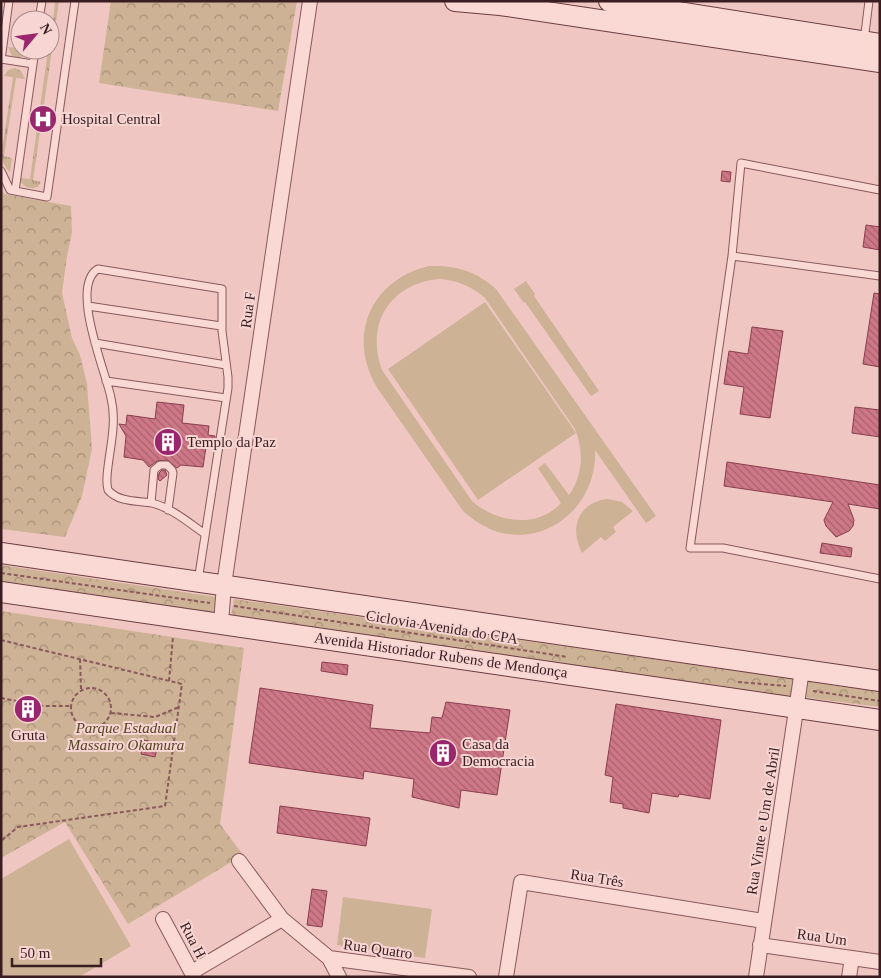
<svg xmlns="http://www.w3.org/2000/svg" width="881" height="978" viewBox="0 0 881 978" font-family="Georgia,serif">
<defs>
<pattern id="grass-tufts" width="24" height="20" patternUnits="userSpaceOnUse" patternTransform="scale(1.25)"><rect width="24" height="20" fill="#cdb295"/><path d="M3 7l-1-3M5 7V3M7 7l1-3M15 17l-1-3M17 17v-4M19 17l1-3" fill="none" stroke="#a79079"/></pattern>
<pattern id="forest-crowns" width="20" height="18" patternUnits="userSpaceOnUse" patternTransform="scale(1.25)"><rect width="20" height="18" fill="#cdb295"/><path d="M2 6a3 3 0 1 1 6 0M12 15a3 3 0 1 1 6 0" fill="none" stroke="#a79079"/></pattern>
<pattern id="building-back-hatch" width="6" height="6" patternUnits="userSpaceOnUse" patternTransform="scale(1.25)"><rect width="6" height="6" fill="#ce7787"/><path d="M-1 5l2 2M0 0l6 6M5-1l2 2" fill="none" stroke="#a8616e"/></pattern>
</defs>
<rect width="100%" height="100%" fill="#efc6c2"/>
<path fill="url(#grass-tufts)" d="M55 1H59L33 180 41 182 38 187C32 189 23 188 21 181V178L30 179 48 50H50Z
M20 23V50H28C26 58 19 58 12 56L8 47 16 48Z
M15 68 21 71 25 79 16 78 4 156 12 158 10 172C1 164 1 154 1 143H3L13 77 4 76 8 70Z"/>
<path fill="url(#forest-crowns)" d="M111 1H297L278 111 99 83Z
M1 188 4 194 71 206 72 232 67 256 62 293 72 338 80 355 87 384 92 449 82 496 65 537 1 529Z
M1 565 216 597 215 613 1 581Z
M234 599 793 679 791 697 231 616Z
M1 611 244 648 220 824 243 855 128 924 65 822 1 858Z
M804 681 880 692V707L802 697Z"/>
<path fill="#cdb295" fill-rule="evenodd" d="M429 266C456 265 476 271 496 289L656 516 646 523 595 450C598 505 546 550 492 530 481 525 472 519 463 511L378 389C346 337 370 280 429 266ZM438 279C457 280 471 286 485 298L575 429C584 452 583 475 569 495L545 463 538 468 561 503C537 529 497 523 472 501L382 370C365 324 390 284 438 279Z
M526 281 535 294 534 296 599 391 591 396 525 302 524 303 514 289Z
M485 302 576 433 478 500 388 369Z
M608 499 622 502 633 511 613 527 616 532 605 541 601 537 582 553C569 528 578 502 608 499Z
M69 839 131 946 79 977H1V879Z
M343 897 432 909 425 958 337 945Z"/>
<path fill="url(#building-back-hatch)" stroke="#893e4e" d="M722 171 731 172 730 182 721 181Z
M866 225 880 227V250L863 247Z
M874 293 880 294V367L863 364Z
M752 327 783 331 770 418 740 414 744 387 724 384 729 351 748 354Z
M157 402 184 405 182 423 209 426 208 435 215 436V439L206 447 203 467 181 465 177 468 167 460 157 461 149 467 143 460 124 457 126 436 119 424 126 425 127 415 155 419Z
M855 407 880 410V437L852 433Z
M727 462 880 485V509L848 504 854 520 853 526 849 531 836 537 826 526 824 520 833 502 724 486Z
M162 470H165L167 475 160 481 158 479 159 473Z
M822 543 852 548 851 557 820 553Z
M322 662 348 665 347 675 321 671Z
M260 688 373 705 370 728 430 733 432 717 442 718 446 702 510 710 497 795 461 790 459 808 412 797 414 779 364 771 363 779 249 763Z
M24 704 34 705 32 715 23 714Z
M616 704 721 720 710 799 679 794 678 797 652 793 649 813 623 808V804L610 802 613 777 605 775Z
M144 740 158 743 155 757 141 754Z
M280 806 370 818 366 846 277 833Z
M312 889 327 891 322 927 307 925Z"/>
<g fill="none" stroke-linecap="round" stroke-linejoin="round">
<defs>
<path id="lane" d="M39 20 42 1
M864 41 869 1
M1 59 33 64
M1 60 9 1
M1 171 10 190 47 197 75 1
M880 190 741 163 732 256 880 276
M15 191 35 50
M732 256 690 548H723L880 579
M88 306 221 326
M95 343 226 365
M106 381 226 398
M151 503 154 470 160 465H167L172 470 173 473 168 510
M198 581 228 388V377L222 331V289L98 269C69 286 106 372 111 398 116 418 112 439 109 459 108 469 105 480 108 490 118 502 137 501 152 503 172 508 189 523 205 534"/>
<path id="street" d="M221 623 224 585 310 1
M239 861 282 919
M163 919 194 977
M760 945 880 962
M329 958 339 977
M192 972 282 919 329 958 469 977
M506 977 521 882 764 921
M756 977 802 670
M849 977 852 958"/>
<path id="secondary" d="M455 1 500 5 880 62
M609 1 880 44
M1 553 880 681
M1 592 880 720"/>
</defs>
<use href="#lane" stroke="#89595c" stroke-width="9"/>
<use href="#street" stroke="#89595c" stroke-width="16"/>
<use href="#secondary" stroke="#6b3c41" stroke-width="22"/>
<path stroke="#89595c" stroke-width="2" stroke-dasharray="4 2.5" stroke-linecap="butt" d="M1 573 210 603
M234 606 568 657
M1 640 182 684 165 806 18 827 1 841
M80 659 81 689
M169 681 173 637
M738 682 786 686
M71 708a20 20 0 1 1 40 0a20 20 0 1 1-40 0Z
M813 691 880 701
M1 698 44 706H71
M111 713 155 717 179 707"/>
<use href="#lane" stroke="#fad9d5" stroke-width="7"/>
<use href="#street" stroke="#fad9d5" stroke-width="14"/>
<use href="#secondary" stroke="#fad9d5" stroke-width="20"/>
</g>
<defs>
<symbol id="hospital-disc" viewBox="-11 -11 22 22"><circle r="9.5" fill="#9a276d" stroke="#f6d5d2"/><path d="M-5-5h3v3.5h4V-5h3V5h-3V1.5h-4V5h-3Z" fill="#fff"/></symbol>
<symbol id="building-disc" viewBox="-11 -11 22 22"><circle r="9.5" fill="#9a276d" stroke="#f6d5d2"/><path d="M-4-6H4V6H1V3H-1V6H-4ZM-2.5-4.3h1.7v1.8h-1.7ZM.8-4.3h1.7v1.8H.8ZM-2.5-1h1.7V.8h-1.7ZM.8-1h1.7V.8H.8Z" fill="#fff"/></symbol>
</defs>
<g fill-rule="evenodd">
<use href="#hospital-disc" x="27" y="103" width="32" height="32"/>
<use href="#building-disc" x="152" y="426" width="32" height="32"/>
<use href="#building-disc" x="12" y="693" width="32" height="32"/>
<use href="#building-disc" x="427" y="737" width="32" height="32"/>
</g>
<g text-anchor="middle" dominant-baseline="central" stroke-width="4" stroke-linejoin="round" paint-order="stroke">
<g font-size="15" fill="#391d21" stroke="#f6d5d2" text-anchor="start">
<text x="62" y="119">Hospital Central</text>
<text x="187" y="442">Templo da Paz</text>
<text x="28" y="735" text-anchor="middle">Gruta</text>
<text x="462" y="744">Casa da<tspan x="462" dy="17">Democracia</tspan></text>
</g>
<g font-size="15" fill="#391d21" stroke="#f6d5d2">
<text transform="translate(248 310) rotate(-82)">Rua F</text>
<text transform="translate(442 627) rotate(9)">Ciclovia Avenida do CPA</text>
<text transform="translate(441 655) rotate(8)">Avenida Historiador Rubens de Mendonça</text>
<text transform="translate(763 821) rotate(-81)">Rua Vinte e Um de Abril</text>
<text transform="translate(597 878) rotate(9)">Rua Três</text>
<text transform="translate(822 937) rotate(8)">Rua Um</text>
<text transform="translate(193 940) rotate(62)">Rua H</text>
<text transform="translate(378 949) rotate(8)">Rua Quatro</text>
</g>
<g font-size="15" font-style="italic" fill="#554423" stroke="#f6d5d2">
<text x="126" y="728">Parque Estadual<tspan x="126" dy="17">Massairo Okamura</tspan></text>
</g>
</g>
<rect width="881" height="978" fill="none" stroke="#391d21" stroke-width="5"/>
<g transform="translate(35 35) rotate(61)"><circle r="24" fill="#f6d5d2" stroke="#aa8b8b"/>
<path d="M0-4L9 19L0 12L-9 19Z" fill="#9a276d"/>
<text y="-8" font-size="14" font-weight="bold" text-anchor="middle" fill="#391d21">N</text>
</g>
<path d="M12 958v8h89v-8" fill="none" stroke="#391d21" stroke-width="2.5"/>
<text x="20" y="958" font-size="15" fill="#391d21" stroke="#f6d5d2" stroke-width="4" paint-order="stroke">50 m</text>
</svg>
